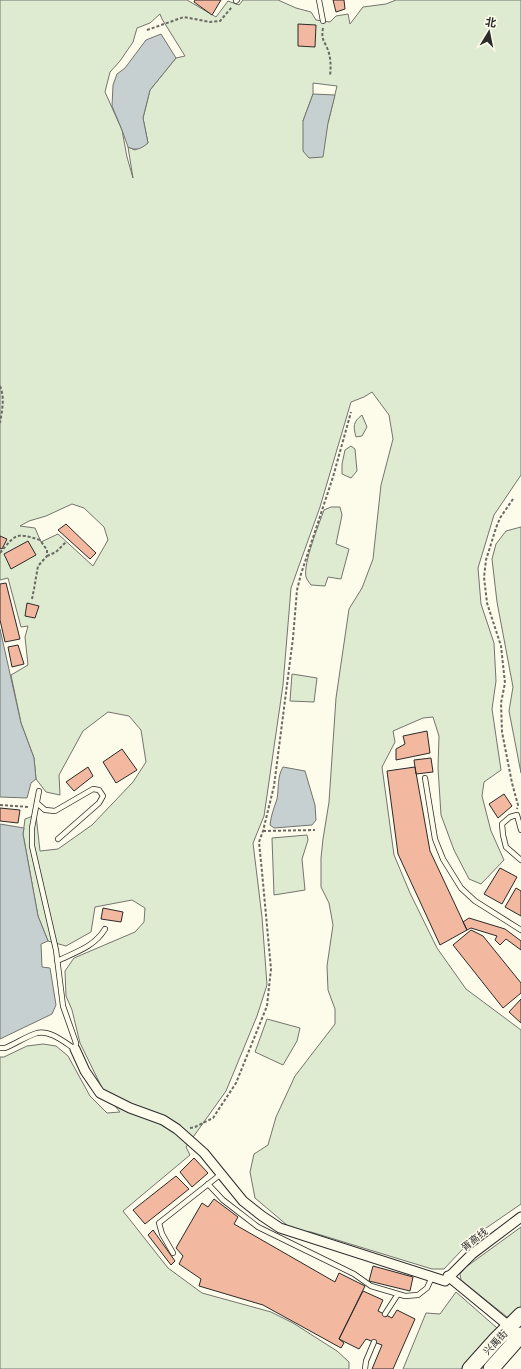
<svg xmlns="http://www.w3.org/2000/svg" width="521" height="1369" viewBox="0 0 521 1369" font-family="'Open Sans','Noto Sans SC',sans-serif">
<rect width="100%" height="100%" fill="#fdfbea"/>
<path fill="#deebd1" stroke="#74746e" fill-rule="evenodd" d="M0 0H187L216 17 228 1 239 5 243 0H278L296 8 311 12 316 20 330 22 336 16 348 14 350 24 363 7 386 4 396 0H521V475L494 515 478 568 481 604 494 643 496 681 492 709 501 770 484 782 482 796 491 831 504 860 481 884 469 879 454 850 441 815 438 768 439 736 433 717 423 718 393 731 395 742 382 767 394 855 410 893 437 948 466 989 521 1030V1204L476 1235 444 1269H432L311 1232 294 1231 255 1198 250 1172 254 1154 268 1145 276 1117 295 1076 335 1024V1009L328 990 327 966 333 925 329 903 321 887V858L323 839 329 802 336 698 349 609 362 588 373 559 381 485 393 439 389 415 372 392 364 397 351 402 320 507 291 588 283 685 264 816 253 843 262 917 267 985 257 1016 226 1091 186 1147 190 1155 123 1211 168 1268 202 1293 271 1312 293 1323 337 1351 349 1362V1369H0V1057H4L27 1046 43 1044 56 1046 68 1056 90 1096 107 1113 120 1112 105 1094 80 1043 72 1010 66 996 65 971 74 958 135 932 144 922 145 908 132 900 95 907 91 932 66 946 48 941 38 916 23 834 25 819 36 815 40 851 58 849 92 825 133 782 146 762 141 730 129 716 108 712 83 731 59 775 60 795 46 792 36 779 34 758 21 723 11 675 28 665 25 637 28 626 21 627 8 578 0 580ZM160 14 162 19 185 56 176 58 150 90 143 118 148 143 135 150 128 147 133 178 127 157 122 130 105 92 110 72 120 61 133 42 137 28 150 23ZM313 83 337 86 328 123 303 121 313 94ZM72 504 84 508 104 527 108 540 93 566 58 534 41 542 35 528 20 526 29 521 46 516Z
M362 415 367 427 362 436 356 437C353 426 353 422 362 415Z
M351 446 355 449 357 471 351 478 342 474V464L345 450Z
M331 507H340L342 515 336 544 349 549 341 579 328 577 325 586 311 585C309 582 307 580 306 577 303 563 319 524 324 510Z
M521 527V773L509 711 513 687 497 602 492 559 496 544 506 531Z
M292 674 317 678 314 702 290 701Z
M307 835 308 840 302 859 305 890 274 895 272 838Z
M267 1019 300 1028 297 1041 283 1065 255 1052Z
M521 1227V1309L513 1317H507L461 1280 460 1274 466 1267Z
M456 1292 497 1328 461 1369H403L426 1313 440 1314Z"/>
<path fill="#c7d0d0" stroke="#74746e" d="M161 34 176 58 150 90 143 118 148 143C141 149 136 151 128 147L122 130 112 106 113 85 117 74 125 68 146 40Z
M313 94 335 95 328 123 323 157 309 158 303 151V121Z
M0 629 21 723 34 758 36 779 31 783 27 798 0 797Z
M283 767 305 771 315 805 316 820 312 825 274 828 270 825C271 815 274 808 277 799 279 788 277 777 283 767Z
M0 824 24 828 23 834 38 916 48 941 41 944 42 967 50 968 56 1005 52 1014 0 1039Z"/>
<path fill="#f2b8a0" stroke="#2b2b2b" d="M195 0H221L212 15 194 2Z
M333 0H344L345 9 336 12Z
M298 24 316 25 315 47 298 46Z
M66 524 96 553 90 559 58 530Z
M0 536 7 539 2 549 0 548Z
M28 541 36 555 11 569 4 554Z
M6 583 20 639 5 642 0 620V584Z
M27 603 39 606 35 618 25 616Z
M18 645 24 664 12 667 8 647Z
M427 731 430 753 396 760V749L405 744 403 736Z
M122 749 137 770 116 783 103 762Z
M431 758 433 772 416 774 414 760Z
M88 767 93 776 74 791 66 782Z
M415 767 430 851 467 930 440 945 398 854 387 771Z
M504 794 512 806 498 818 489 804Z
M0 808 20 810 18 823 0 821Z
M500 868 517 877 502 904 484 894Z
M516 888 521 891V916L505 907Z
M103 908 123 912 121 922 101 919Z
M469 918 505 929 521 941V950L506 939 500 945 495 940 497 936 471 928 467 930 463 922Z
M471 930 483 936 521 983V993L503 1008 453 945Z
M521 999V1023L509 1012Z
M194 1158 208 1173 192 1187 180 1172Z
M176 1176 189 1189 145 1224 133 1210Z
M214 1199 238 1217 234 1224 335 1282 339 1273 365 1286 339 1339 344 1343 341 1348 263 1305 199 1286 201 1279 179 1264 183 1256 176 1248 202 1203 208 1207Z
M153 1230 175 1261 171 1265 148 1235Z
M373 1266 413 1277 410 1291 369 1281Z
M363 1291 383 1300 378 1311 392 1318 397 1310 415 1319 393 1369H372L382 1345 366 1339 359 1349 339 1339Z"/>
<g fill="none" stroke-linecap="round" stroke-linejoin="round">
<defs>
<path id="service" d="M319 0 323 21
M236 1 237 0
M425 778 435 839 443 859 461 888 475 901 521 930
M37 803 45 810 55 811 93 789 99 790 103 796 99 803 58 839
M521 830 517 815 510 817 502 824 503 835 506 847 521 860
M57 961C76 952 94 947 105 929
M0 1048H5C15 1044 27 1036 37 1033 50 1030 64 1042 75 1049L76 1043 63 1006 56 950 32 846V828L39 791
M208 1184 223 1200 258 1227 354 1274 371 1286 405 1296 418 1295 427 1288 432 1277
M173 1253 162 1234 159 1223 221 1174
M385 1314 398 1294
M365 1369 366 1361 374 1342"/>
<path id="minor" d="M75 1049 85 1071 100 1093 130 1108 163 1120 177 1129 204 1153 243 1201 262 1216 280 1228 445 1281 472 1254 521 1217
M448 1276 510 1327"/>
<path id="primary" d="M470 1369 496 1340 521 1315
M491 1369 521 1335"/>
</defs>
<use href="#service" stroke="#2b2b2b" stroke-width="6"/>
<use href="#minor" stroke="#2b2b2b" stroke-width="11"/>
<use href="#primary" stroke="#2b2b2b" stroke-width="17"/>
<path stroke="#6a6964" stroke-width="2" stroke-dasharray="3 2" stroke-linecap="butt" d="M323 28C321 40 324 40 328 50 331 59 331 67 330 76
M147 30 184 17 210 22 220 21 232 7
M0 386C5 398 2 411 0 423
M513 499 500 518 496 528 486 560 484 577 487 603 501 646 505 683 501 703 502 732 512 783 518 805 517 809
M0 553C16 534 15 532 40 540L47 550V556L38 566 34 589 32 599
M47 556 56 552 66 542
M0 805 29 807
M263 831 315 830
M190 1128 195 1127 213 1118 236 1083 267 1006 271 969 262 872 259 842 263 831 274 786 293 638 297 590 301 574 333 477 351 412"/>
<use href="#service" stroke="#fdfbea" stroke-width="4.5"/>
<use href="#minor" stroke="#fdfbea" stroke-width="9"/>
<use href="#primary" stroke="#fdfbea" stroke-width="15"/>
</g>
<g text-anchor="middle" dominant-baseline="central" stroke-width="3" stroke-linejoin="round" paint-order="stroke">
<g font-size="10" fill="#2b2b2b" stroke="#fdfbea">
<text transform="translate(474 1239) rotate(-38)">胥高线</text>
<text transform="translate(495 1342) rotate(-46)">兴禹街</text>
</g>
</g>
<g transform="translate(489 32) rotate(10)" stroke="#fdfbea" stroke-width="3" paint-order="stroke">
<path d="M0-3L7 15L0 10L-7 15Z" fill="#2b2b2b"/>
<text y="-6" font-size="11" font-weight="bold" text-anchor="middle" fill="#2b2b2b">北</text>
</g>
</svg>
